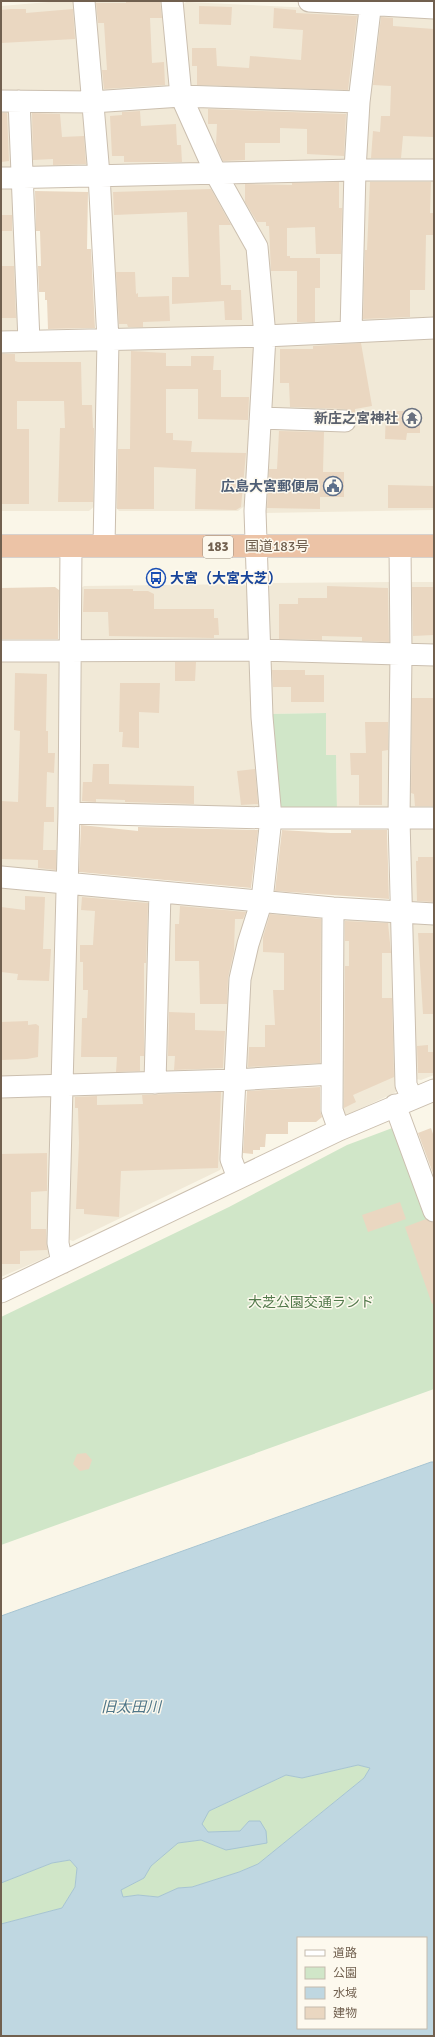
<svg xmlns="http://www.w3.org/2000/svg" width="435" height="2037" viewBox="0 0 435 2037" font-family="Signika,'Noto Sans JP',sans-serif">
<rect width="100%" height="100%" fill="#faf6e8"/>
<path fill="#f1e9d7" d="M61 1H74L87 93 1 96V6Z
M93 1H162L170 89 103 99Z
M186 2 357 10 363 18 355 92H191L178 9Z
M381 12 434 15V163L364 164 373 18Z
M197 99 353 111 350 158 342 164 222 166 191 107Z
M1 104 14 110 18 165 1 173Z
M83 105 92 165 86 171H32L24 115 30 106Z
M103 107H176L201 157 193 170 109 171Z
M342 177 348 183V321L277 330 268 321 231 191 239 180Z
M363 177 434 180V321L362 326 357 184Z
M209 183 248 248 257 320 248 330 121 335 115 329 109 184Z
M12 184 23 325 14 336 1 337V185Z
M434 335V510L265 513 268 414 273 350 284 341Z
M249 342 259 352 247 504 238 511H119L110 501 112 354 119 346Z
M93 347 99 354 97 504 89 511H1V349Z
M391 582 395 645H273L265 636V589L271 583Z
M409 582H434V650L405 644Z
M244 584 250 590V640L86 645 79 639 78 591 84 586Z
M246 656 253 663 263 807 80 810 76 802 78 666 86 658Z
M1 659H56L63 666 61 872 1 873Z
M273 662 390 663 396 669 395 805 386 811H337L336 755H326V713L268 714 266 667Z
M411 664H434V811L410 810 405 803Z
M408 824 434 825V909L410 908Z
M1 886 59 893 55 1072 46 1080 1 1082Z
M72 894 151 895V1071L144 1079 68 1075Z
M172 897 251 910 228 1072H160L165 904Z
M325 911 327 1067 242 1069 247 979 263 912Z
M342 913 393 919 400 1084 396 1092 345 1116 337 1110Z
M412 918 434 919V1075L421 1080 411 1078Z
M1 1090 55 1096 52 1248 47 1257 1 1277Z
M227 1090 223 1164 220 1170 73 1241 65 1238 68 1095Z"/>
<path fill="#d0e6c8" d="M326 713V755H336L337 811 285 810 278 803 268 714Z
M395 1127 434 1235V1389L1 1545V1317L229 1207 347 1145Z
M358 1765 370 1768 364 1778 258 1864 239 1872 192 1887 178 1888 158 1897 138 1895 123 1897 121 1890 144 1878 151 1866 178 1843 201 1840 226 1850 249 1821 240 1831 208 1832 202 1824 209 1811 286 1775 302 1778Z
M70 1860 77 1868 75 1887 62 1908 1 1924V1883L52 1863Z"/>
<path fill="#bfd7e1" stroke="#a6c4d2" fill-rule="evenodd" d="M431 1462H434V2036H1V1924L62 1908 75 1887 77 1868 70 1860 52 1863 1 1883V1616ZM358 1765 370 1768 364 1778 258 1864 239 1872 192 1887 178 1888 158 1897 138 1895 123 1897 121 1890 144 1878 151 1866 178 1843 201 1840 226 1850 267 1843 266 1831 260 1821H249L240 1831 208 1832 202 1824 209 1811 286 1775 302 1778ZM298 1938H426V2028H298Z"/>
<path fill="#ead7c1" d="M126 1H160L162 18H150L152 63 164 62 165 85 104 89 102 70H107L104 23H98L96 3H126Z
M199 6 232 7 231 25 199 24Z
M274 8 296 10V13L357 16 348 90 197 85V66H192V48H216L217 66 249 68 250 56 301 60 303 30 273 28Z
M11 9H26V13L73 9 75 39 1 43V10Z
M381 17 393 18V26L434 29V137L403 136 401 158H371L373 131 380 132 381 116H390L391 86 373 85Z
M208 109 346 114 344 156 307 154V129L280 128V143H245V160L223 161 216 145 217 124H208Z
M140 111 141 126 176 124 177 145H181L182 162H124V156H112L110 116 122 115V112Z
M1 113H7L9 161 1 162Z
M32 113 60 114 62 137 84 136 86 164 53 165V159L33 160Z
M339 182V208H342L341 254H316L315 227 287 228V256H290V258H320V288H315V322H297V271H271L269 226H266V222H257L245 202V184L292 185V183Z
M370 182H431L430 213H433V235H426L425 290H410V317L363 319 365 250H367Z
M211 189 231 225H219L221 285H231V290H241L242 320H225L224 301 172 304V277H189L187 212 114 215 113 192Z
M35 191 88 192 87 249H91L95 328 48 329 47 300H45V292H39L38 266H41L40 231H36Z
M1 215H12V231H1Z
M1 266H14L16 318H1Z
M116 272H135L136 294 138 293V297L169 296 170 321 143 322V327H128L127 324H119Z
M361 343 372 406 355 409V413H353L345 409 290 407 289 383H280V349H313V346Z
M131 351 166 353V366H191V356H214L213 370H221V397H249L248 420 198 419V389H166V433H173V440L192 441 191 452 246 453 241 507 236 510 195 509 196 469 154 467V509H117L118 449H130Z
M1 354H15V361L18 362H81L82 405H92L93 428H94L93 502H58L60 428H65L64 401H17V429H29V504H1Z
M386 411H407V417H420V433H407L406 440 385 439Z
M279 431 324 432 323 472H344V497H320V509L267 508 269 469H277Z
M388 485 434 486V508H388Z
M327 586 388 588 389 642 362 641V637L322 636V640L279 639V604H298V598H327Z
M55 587 59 590 58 639H1V588Z
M412 587H434V635L413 636Z
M84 589H133V591H148L154 594V609H214V618H218L219 635H214V638L109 636 108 612H83Z
M175 662H196L195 681H175Z
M272 670H305V675H324V702H291V687H273Z
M15 673 47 674 46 731H48V753H55L54 773 47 772 46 807H54V822H44L43 850H56V870L38 868V860L2 859 1 801 18 802 20 731 14 730Z
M120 683H160L159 713 139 712V748L122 747 123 732H119Z
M412 698H434V806H415L414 794 411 793Z
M365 722H388V750L382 751V805H359V775H351L350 753H366Z
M93 764H109V784L194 786V804L125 802V800L96 799V802L82 801 83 782H92Z
M255 769 258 804 241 805 237 771Z
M81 825 138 831V827L258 830 251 888 79 872Z
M282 830 331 833H351V830H387L389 899 275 891Z
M418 857H433L434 902 417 901 416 861H418Z
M25 896 45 897 43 949H51L49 981 17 980 18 974 1 972V907L25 910Z
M82 897 148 903 146 963H144V1056H140V1071L116 1072 117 1057H81L82 1018H87L88 990H83V962H80V945H93L95 911 81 910Z
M180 906 246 912 243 919H235L234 951 228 978 227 1004H200L199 961H175V924H179Z
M270 914 321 919 320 1063 248 1067 249 1047H265V1025H275L273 990H284V953L263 952V937Z
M345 921 388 923 391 953H382V998H392L394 1077 353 1095 356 1102 344 1108 345 966H349V941H345Z
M418 933H434V1014H423Z
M169 1012 195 1013V1030L225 1031 223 1068 174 1070 175 1056H168Z
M28 1021V1025L36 1024 39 1026 38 1057 27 1059 1 1060V1022Z
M428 1045V1052H434V1073H418L417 1046Z
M320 1087V1110L322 1117 316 1122H288V1134H266L265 1147H260V1150H253V1154L243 1153 247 1091Z
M221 1092 218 1168 121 1171 119 1217 84 1214V1209H76L79 1143 78 1108H75V1097L97 1096V1105L143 1104 142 1095Z
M431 1128 434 1137V1176L418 1133Z
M47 1153V1191L31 1192V1229H46L47 1250 20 1251V1264H1V1154Z
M400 1202 406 1219 368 1232 362 1215Z
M426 1219 434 1223V1303L432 1304 405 1227Z
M86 1453 92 1460 89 1469 80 1471 73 1464 77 1454Z"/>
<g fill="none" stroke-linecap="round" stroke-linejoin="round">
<defs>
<path id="minor" d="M84 1 99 175 108 340 104 546
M172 1 181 96 216 174 257 247 265 336 255 511 262 717 271 818 262 900 248 944 240 979 231 1159 238 1178
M309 1 434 8
M1 101 92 102 181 96 359 102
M19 101 29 341
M1 178 355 170H434
M351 332 355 170 359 102 371 1
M1 342 265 336 434 328
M261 418 345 421
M400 546 401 654 399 819 406 1085 412 1098
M1 651 260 650 434 655
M69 813 271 818H434
M1 877 333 908 434 914
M333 908 332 1110 339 1130
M155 1083 160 892
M1 1087 235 1080 332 1074
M395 1105 434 1211
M62 1263 58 1243 69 813 71 547
M1 1292 339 1130 434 1090"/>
<path id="highway" d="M1 546H434"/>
</defs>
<use href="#minor" stroke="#cbbfaf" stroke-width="23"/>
<use href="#highway" stroke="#d7d2ce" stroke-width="24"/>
<use href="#minor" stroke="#fff" stroke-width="21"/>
<use href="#highway" stroke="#ecc3a6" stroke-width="22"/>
</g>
<defs>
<symbol id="temple-ring" viewBox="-11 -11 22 22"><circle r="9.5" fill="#fdf9ee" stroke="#6b7280" stroke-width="1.5"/><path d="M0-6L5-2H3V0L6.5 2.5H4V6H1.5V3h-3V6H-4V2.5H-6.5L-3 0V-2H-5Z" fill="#6b7280"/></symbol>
<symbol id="civic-ring" viewBox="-11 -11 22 22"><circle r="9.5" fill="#fdf9ee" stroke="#5c6f8a" stroke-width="1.5"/><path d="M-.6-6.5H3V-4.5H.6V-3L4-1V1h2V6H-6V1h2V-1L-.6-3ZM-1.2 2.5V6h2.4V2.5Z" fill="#5c6f8a"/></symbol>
<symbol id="bus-ring" viewBox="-11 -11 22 22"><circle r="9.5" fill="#fdf9ee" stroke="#1a4fb4" stroke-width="1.5"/><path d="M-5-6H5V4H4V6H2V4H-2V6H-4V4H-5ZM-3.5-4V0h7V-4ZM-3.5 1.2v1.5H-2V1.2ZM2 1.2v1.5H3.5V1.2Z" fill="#1a4fb4"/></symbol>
</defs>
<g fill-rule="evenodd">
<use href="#temple-ring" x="401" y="407" width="22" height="22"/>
<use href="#civic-ring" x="322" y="475" width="22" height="22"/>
<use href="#bus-ring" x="145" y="567" width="22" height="22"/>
</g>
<g text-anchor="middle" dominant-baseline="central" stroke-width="3" stroke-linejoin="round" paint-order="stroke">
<rect fill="#fdf9ee" stroke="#9b8e7f" stroke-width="1" x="203" y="536" width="30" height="22" rx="3"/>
<g font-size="13" font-weight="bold" fill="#71604f">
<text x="218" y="547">183</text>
</g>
<g font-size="14" font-weight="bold" fill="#5b616d" stroke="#fdf9ee" text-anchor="end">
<text x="398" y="418">新庄之宮神社</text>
</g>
<g font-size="14" font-weight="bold" fill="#4e5e75" stroke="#fdf9ee" text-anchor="end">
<text x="319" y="486">広島大宮郵便局</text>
</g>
<g font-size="14" fill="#71604f" stroke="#fdf9ee">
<text x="277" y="546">国道183号</text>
</g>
<g font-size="14" font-weight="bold" fill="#164399" stroke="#fdf9ee" text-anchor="start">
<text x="170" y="578">大宮（大宮大芝）</text>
</g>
<g font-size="14" fill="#537a4c" stroke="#fdf9ee">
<text x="311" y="1302">大芝公園交通ランド</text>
</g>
<g font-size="15" font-style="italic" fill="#4f7688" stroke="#fdf9ee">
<text x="131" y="1707">旧太田川</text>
</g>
</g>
<rect width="435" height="2037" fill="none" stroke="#71604f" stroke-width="4"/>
<rect x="297" y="1937" width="130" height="92" fill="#fdf9ee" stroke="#c5bcae"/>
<rect x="305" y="1950" width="20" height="6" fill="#ffffff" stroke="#c5bcae"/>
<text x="333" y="1957" font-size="12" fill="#71604f">道路</text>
<rect x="305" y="1967" width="20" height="12" fill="#d0e6c8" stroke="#c5bcae"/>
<text x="333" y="1977" font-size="12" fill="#71604f">公園</text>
<rect x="305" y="1987" width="20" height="12" fill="#bfd7e1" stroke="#c5bcae"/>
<text x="333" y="1997" font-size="12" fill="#71604f">水域</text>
<rect x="305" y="2007" width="20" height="12" fill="#ead7c1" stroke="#c5bcae"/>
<text x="333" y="2017" font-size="12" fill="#71604f">建物</text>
</svg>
